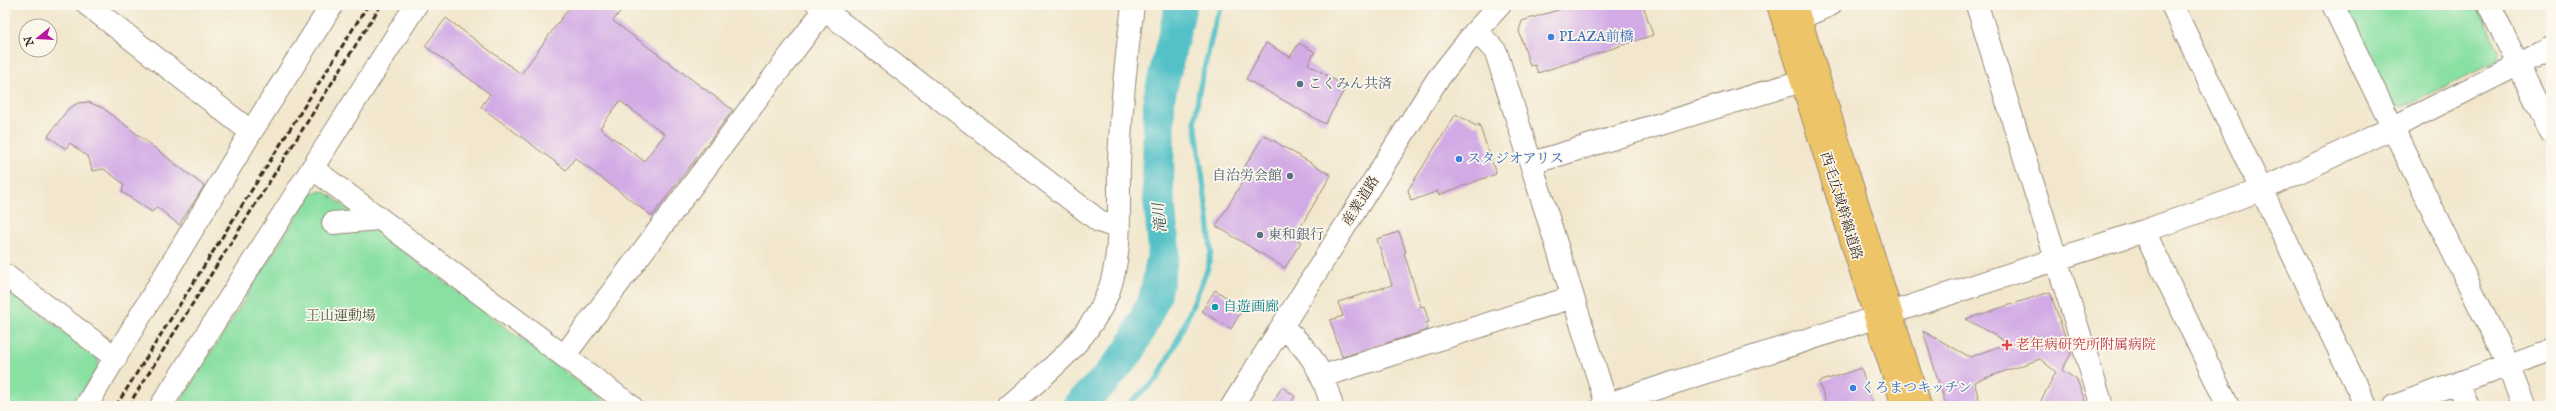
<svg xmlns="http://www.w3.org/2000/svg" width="2556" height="411" viewBox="0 0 2556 411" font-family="'IM FELL English','Noto Serif JP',serif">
<rect width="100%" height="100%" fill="#fbf7ec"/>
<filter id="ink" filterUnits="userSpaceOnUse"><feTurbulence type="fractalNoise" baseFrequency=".025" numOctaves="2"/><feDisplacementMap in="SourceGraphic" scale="8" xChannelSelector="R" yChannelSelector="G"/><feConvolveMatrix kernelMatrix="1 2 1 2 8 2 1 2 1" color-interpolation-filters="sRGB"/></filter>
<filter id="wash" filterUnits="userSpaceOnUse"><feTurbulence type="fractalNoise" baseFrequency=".012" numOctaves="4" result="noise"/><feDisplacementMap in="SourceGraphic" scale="16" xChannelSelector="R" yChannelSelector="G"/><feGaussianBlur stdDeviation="0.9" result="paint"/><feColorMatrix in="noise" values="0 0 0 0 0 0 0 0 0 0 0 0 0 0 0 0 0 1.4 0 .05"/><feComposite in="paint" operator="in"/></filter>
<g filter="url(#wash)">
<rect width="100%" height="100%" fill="#f2e7cd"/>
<path fill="#89e0a3" stroke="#628560" d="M2345 5H2477L2498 50 2497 61 2401 108 2390 104Z
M324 191 610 406H178L311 193Z
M5 288 97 356 99 366 74 406H5Z"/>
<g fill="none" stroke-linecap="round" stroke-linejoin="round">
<path stroke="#52c1c7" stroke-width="5.5" d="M1126 406 1157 379 1180 335 1208 268 1211 251 1208 219 1195 121 1199 91 1216 19 1223 5"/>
<path stroke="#52c1c7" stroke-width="32" d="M1078 406 1104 381 1130 350 1155 297 1164 249 1158 191 1159 98 1181 5"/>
</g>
<g id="blocks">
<path fill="#d2aae5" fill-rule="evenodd" d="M571 5H625L613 21 733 110 652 216 575 158 566 170 481 107 490 94 425 46 446 18 521 74ZM620 101 665 134 644 161 600 128Z
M1574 5H1643L1653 35 1538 73 1535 65 1530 66 1519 31 1522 21Z
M1266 43 1290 57 1299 43 1315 52 1308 64 1346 87 1325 124 1246 79Z
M88 102 103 108 204 186 179 225 157 207 152 212 122 192 124 184 104 169 92 171 89 158 70 143 66 149 48 136 68 109 78 103Z
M1456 114 1476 126 1479 124 1496 174 1438 195V191L1411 201 1408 190Z
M1264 135 1331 175 1294 238 1301 242 1285 268 1216 226 1244 179 1239 176Z
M1399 232 1406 252 1404 253 1421 307 1424 306 1429 322 1426 323 1428 330 1342 357 1330 320 1343 316 1338 302 1392 285 1377 239Z
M1215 290 1243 308 1231 329 1202 311Z
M2050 292 2071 354 2062 370 2077 380 2087 406H2038L2056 372 2040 359 1974 382 1981 406H1946L1923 331 1970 357 2008 343 1966 319Z
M1861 368 1873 406H1827L1819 382Z
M1282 387 1295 396 1289 406H1270Z"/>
</g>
</g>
<g filter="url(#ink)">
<use href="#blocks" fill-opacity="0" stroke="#968876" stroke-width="1"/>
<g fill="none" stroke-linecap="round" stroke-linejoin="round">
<defs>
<path id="minor" d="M88 5 251 132
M818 5 1099 221 1117 227
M1977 5 2102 406
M2172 5 2366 406
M2333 5 2508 365 2524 406
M2489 5 2551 132
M1800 18 1830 5
M1474 33 1486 41 1496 52 1607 406
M1532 163 1802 81
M312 168 631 406
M333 223 378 219
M2144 231 2228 406
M5 275 116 358
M1282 327C1311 350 1322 371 1332 406
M564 356 828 5
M1323 376 1573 297
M2458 383 2468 406
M86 406 251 132 332 5
M161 406 416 5
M1009 406C1046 373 1089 341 1108 293 1123 253 1118 204 1119 161 1121 109 1126 57 1133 5
M1232 406 1437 80 1474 33 1500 5
M1602 406 2144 231 2261 190 2392 128 2551 48
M2394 406 2551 350"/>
<path id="major" d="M1778 5 1903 406
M1796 5 1920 406"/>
</defs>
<use href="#minor" stroke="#968876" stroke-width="24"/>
<use href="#major" stroke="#968876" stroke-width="24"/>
<use href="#minor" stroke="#fff" stroke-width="22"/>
<use href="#major" stroke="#eec469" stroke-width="22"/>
<path stroke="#3b2a1e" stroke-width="3" stroke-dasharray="6 3" stroke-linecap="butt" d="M116 406 368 5
M128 406 381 5"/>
</g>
</g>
<g fill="#3f7fe0" stroke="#fbf7ec" stroke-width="1.5">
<circle cx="1551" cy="37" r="4"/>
<circle cx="1459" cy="159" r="4"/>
<circle cx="1853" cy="388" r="4"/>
</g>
<g fill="#5c6f8a" stroke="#fbf7ec" stroke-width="1.5">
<circle cx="1300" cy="84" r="4"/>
<circle cx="1290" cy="176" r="4"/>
<circle cx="1260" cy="235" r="4"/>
</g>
<circle fill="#0f9aa8" stroke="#fbf7ec" stroke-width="1.5" cx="1215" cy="307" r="4"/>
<path fill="#e0444e" stroke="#fbf7ec" stroke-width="1.5" d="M2005 339h4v4h4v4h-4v4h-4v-4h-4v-4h4z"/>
<g text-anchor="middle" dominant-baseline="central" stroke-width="3.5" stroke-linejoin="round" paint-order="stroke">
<g font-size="14" fill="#366cbe" stroke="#fbf7ec" text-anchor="start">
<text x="1559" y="37">PLAZA前橋</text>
<text x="1467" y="159">スタジオアリス</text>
<text x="1861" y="388">くろまつキッチン</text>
</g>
<g font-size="14" fill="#4e5e75" stroke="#fbf7ec" text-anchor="start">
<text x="1308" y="84">こくみん共済</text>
<text x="1282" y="176" text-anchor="end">自治労会館</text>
<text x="1268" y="235">東和銀行</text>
</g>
<g font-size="14" fill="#3b2a1e" stroke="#fbf7ec">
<text transform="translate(1361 201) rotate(-58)">産業道路</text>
<text transform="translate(1841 206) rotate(73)">西毛広域幹線道路</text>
</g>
<g font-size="14" fill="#0d838f" stroke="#fbf7ec" text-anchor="start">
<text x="1223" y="307">自遊画廊</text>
</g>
<g font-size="14" fill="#4e583f" stroke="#fbf7ec">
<text x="341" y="316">王山運動場</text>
</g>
<g font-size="14" fill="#be3a42" stroke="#fbf7ec" text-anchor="start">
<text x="2016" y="345">老年病研究所附属病院</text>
</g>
<g font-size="15" font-style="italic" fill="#425751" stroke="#fbf7ec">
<text transform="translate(1160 218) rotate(-96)">滝川</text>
</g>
</g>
<rect width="2556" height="411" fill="none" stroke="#fbf7ec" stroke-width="20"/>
<g transform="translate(38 38) rotate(252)"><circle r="19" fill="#fbf7ec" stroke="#aea59a"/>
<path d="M0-3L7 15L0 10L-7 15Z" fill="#b5179e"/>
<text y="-6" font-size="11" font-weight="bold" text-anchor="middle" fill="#3b2a1e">N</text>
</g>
</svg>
